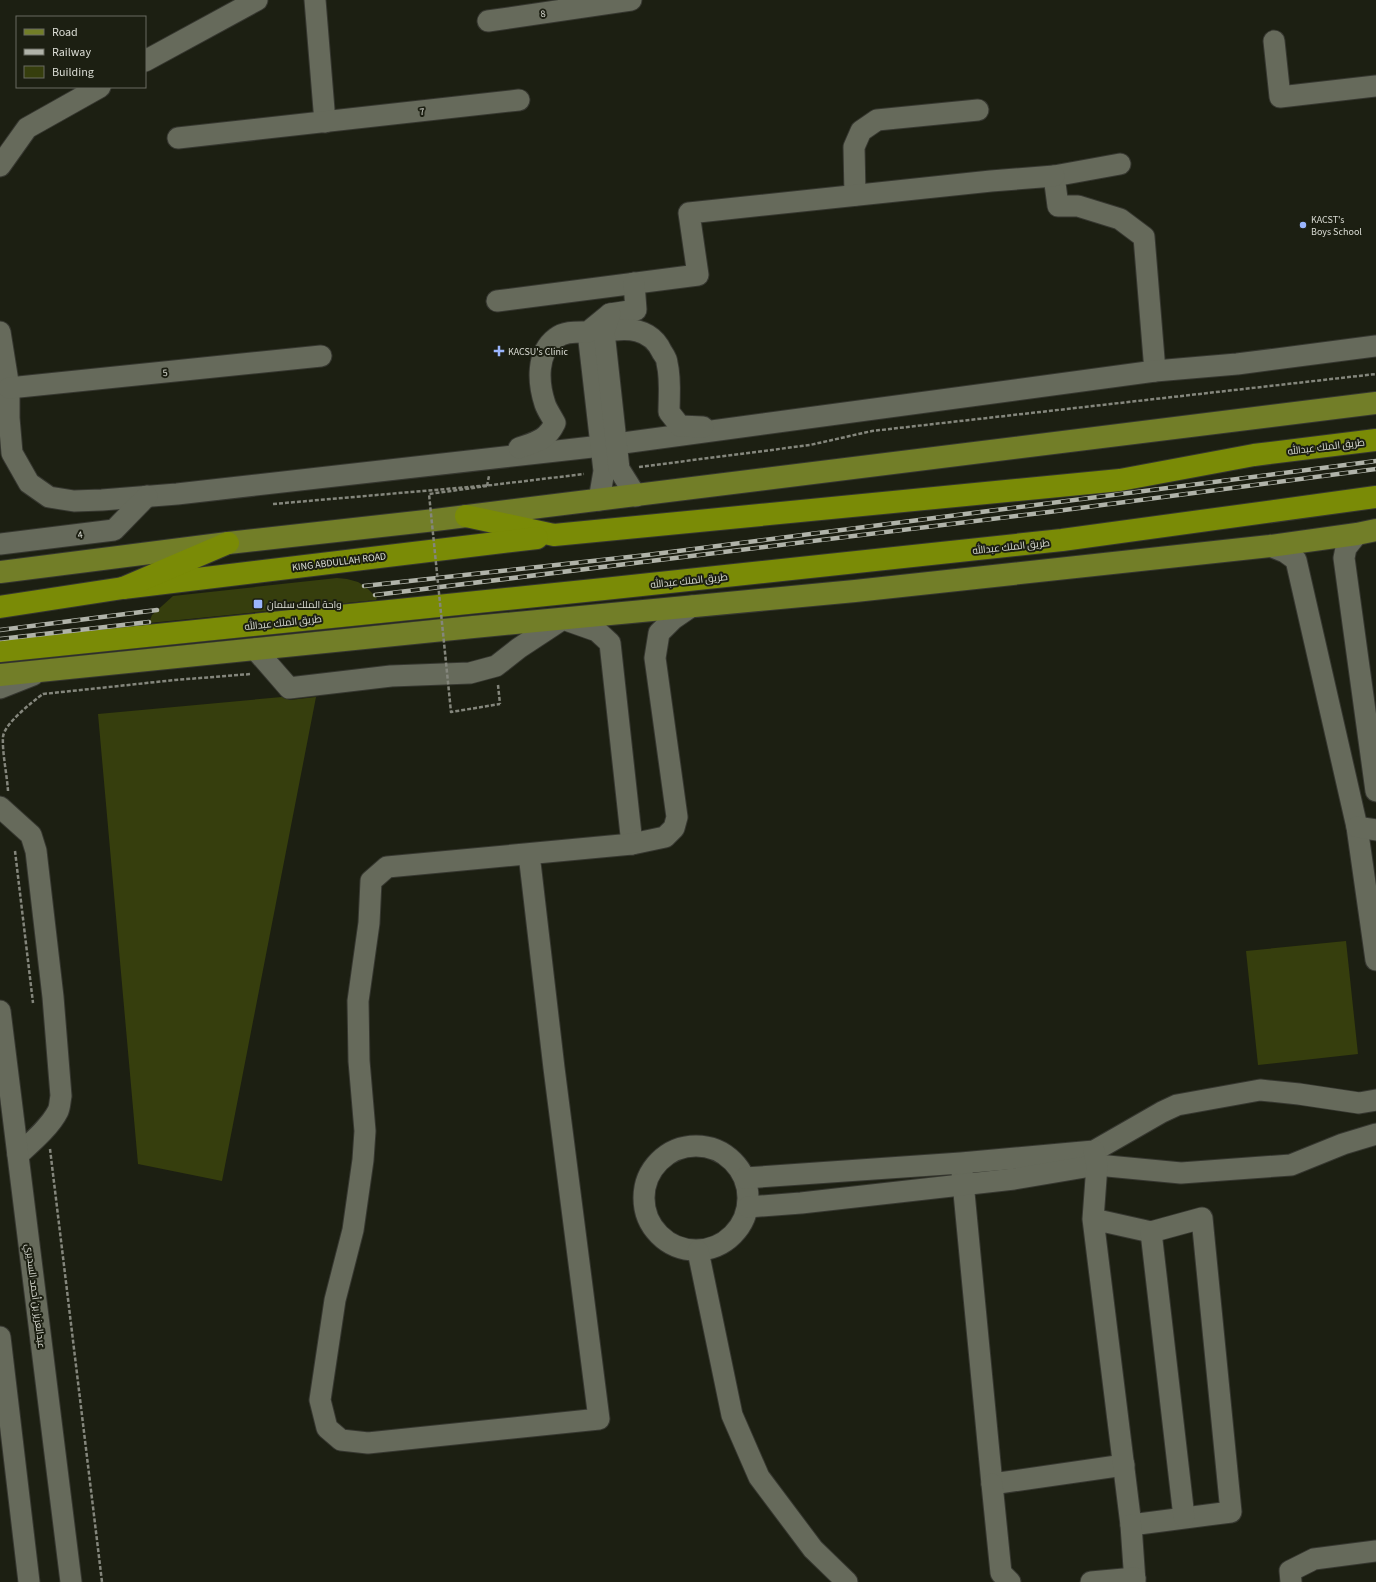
<svg xmlns="http://www.w3.org/2000/svg" width="1376" height="1582" font-family="'Source Sans 3',Cairo,sans-serif">
<style>
.building{fill:#363e0d}
.lines{fill:none;stroke-linecap:round;stroke-linejoin:round}
.minor-casing{stroke:#363730;stroke-width:23}
.major-casing{stroke:#363730;stroke-width:24}
.highway-casing{stroke:#363730;stroke-width:24}
.path{stroke:#84867c;stroke-width:2.5;stroke-dasharray:4 2;stroke-linecap:butt}
.minor{stroke:#666a5b;stroke-width:21}
.major{stroke:#727e28;stroke-width:22}
.highway{stroke:#7a8b06;stroke-width:22}
.rail-casing{stroke:#b0b3a9;stroke-width:4.5}
.rail{stroke:#1c1f12;stroke-width:3;stroke-dasharray:9;stroke-linecap:butt}
.path-bridge{stroke:#84867c;stroke-width:2.5;stroke-dasharray:4 2;stroke-linecap:butt}
.poi-dot{fill:#9ab5fd;stroke:#1c1f12;stroke-width:1.5}
.labels{text-anchor:middle;stroke-width:4;stroke-linejoin:round;paint-order:stroke}
.street-label{font-size:10px;fill:#dbddd5;stroke:#1c1f12}
.poi-label{font-size:10px;fill:#dbddd5;stroke:#1c1f12;text-anchor:start}
</style>
<rect width="100%" height="100%" fill="#1c1f12"/>
<!-- building -->
<g class="building">
<path d="M337,578L347,579L358,582L366,587L377,598L376,600L149,623L152,615L173,596Z"/>
<path d="M282,697L290,700L316,697L222,1181L138,1164L98,714Z"/>
<path d="M1346,941L1358,1054L1258,1065L1246,951Z"/>
</g>
<g class="lines">
<defs>
<g id="minor">
<path d="M315,0L325,122"/>
<path d="M488,21L631,0"/>
<path d="M1274,41L1280,97L1376,86"/>
<path d="M145,61L257,0"/>
<path d="M178,138L519,100"/>
<path d="M1120,164L1054,176L1058,206H1078L1120,219L1144,237L1155,371"/>
<path d="M0,166L27,128L100,87"/>
<path d="M855,195L854,147L861,131L877,120L978,110"/>
<path d="M497,301L698,275L689,213L991,181L1054,176"/>
<path d="M610,314L636,310L634,283"/>
<path d="M0,332L9,388V418L12,453L29,483L49,497L74,501L102,500L177,494L601,446L1155,371L1237,364L1376,346"/>
<path d="M588,332L604,471L599,500"/>
<path d="M604,332C627,327 651,328 662,352C664,355 667,359 667,363C671,379 669,396 669,412L680,426L703,427"/>
<path d="M9,388L321,356"/>
<path d="M519,448C536,442 547,440 555,423C552,417 547,410 545,404C538,383 536,353 556,338C564,331 577,332 588,332L610,314L604,332L619,469L636,496"/>
<path d="M1357,534L1346,548L1344,558L1376,791"/>
<path d="M0,544L114,530L147,496"/>
<path d="M1270,546L1285,552L1296,560L1357,827L1376,960"/>
<path d="M255,649L289,688L391,676L470,673L496,666L519,648L563,619L597,631L610,643L632,844"/>
<path d="M0,688L33,675"/>
<path d="M0,807L31,835L36,851L53,997L61,1096C60,1100 60,1107 58,1111C50,1127 31,1143 18,1155"/>
<path d="M1357,827L1376,830"/>
<path d="M529,854L554,1068L599,1419L368,1443L341,1440L327,1428L320,1400L335,1300L353,1230L363,1160L365,1131L359,1061L358,1001L369,923L371,881L387,867L632,844L665,837L674,828L677,817L655,658L659,633L673,619L692,606"/>
<path d="M0,1011L71,1582"/>
<circle cx="696" cy="1198" r="52"/>
<path d="M962,1172L992,1484L1124,1465"/>
<path d="M745,1178L961,1163L1094,1151L1162,1112L1177,1105L1260,1090L1299,1094L1359,1103L1376,1100"/>
<path d="M748,1207L801,1203L1014,1179L1097,1165L1181,1173L1291,1165L1343,1144L1376,1134"/>
<path d="M1093,1219L1151,1232L1202,1218L1231,1512L1131,1525L1093,1219L1097,1165L1094,1151"/>
<path d="M1151,1232L1184,1517"/>
<path d="M698,1251L732,1415L759,1477L813,1549L847,1582"/>
<path d="M0,1337L29,1582"/>
<path d="M992,1484L1001,1573L1010,1582"/>
<path d="M1131,1525L1135,1582"/>
<path d="M1091,1582L1135,1578"/>
<path d="M1291,1582L1290,1571L1314,1559L1376,1551"/>
</g>
<g id="major">
<path d="M0,572L228,543L435,520L1376,403"/>
<path d="M0,675L473,627L855,591L1270,546L1357,534L1376,530"/>
</g>
<g id="highway">
<path d="M466,516L554,535L1120,480L1254,455L1376,440"/>
<path d="M123,588L537,538"/>
<path d="M0,607L123,588L228,543"/>
<path d="M0,651L604,589L1062,540L1376,497"/>
</g>
</defs>
<!-- minor casing -->
<use href="#minor" class="minor-casing"/>
<!-- major casing -->
<use href="#major" class="major-casing"/>
<!-- highway casing -->
<use href="#highway" class="highway-casing"/>
<!-- path -->
<g class="path">
<path d="M639,467L810,445L872,431L1376,374"/>
<path d="M487,486L489,476"/>
<path d="M273,504L492,485L584,474"/>
<path d="M498,685L500,704"/>
<path d="M8,791C7,775 2,752 3,737C4,724 32,702 43,694L175,680L251,674"/>
<path d="M15,851L33,1003"/>
<path d="M50,1149L102,1582"/>
</g>
<!-- minor -->
<use href="#minor" class="minor"/>
<!-- major -->
<use href="#major" class="major"/>
<!-- highway -->
<use href="#highway" class="highway"/>
<defs>
<g id="rail">
<path d="M364,586L647,555L1376,461"/>
<path d="M375,595L1049,512L1376,469"/>
<path d="M0,630L157,610"/>
<path d="M0,639L149,622"/>
</g>
</defs>
<!-- rail casing -->
<use href="#rail" class="rail-casing"/>
<!-- rail -->
<use href="#rail" class="rail"/>
<!-- path-bridge -->
<path class="path-bridge" d="M487,486L429,494L451,712L500,704"/>
</g>
<!-- markers -->
<g class="poi-dot">
<circle cx="1303" cy="225" r="4"/>
<path d="M497 345h4v4h4v4h-4v4h-4v-4h-4v-4h4z"/>
<rect x="253" y="599" width="10" height="10" rx="2"/>
</g>
<g class="labels">
<!-- street labels -->
<g class="street-label">
<text transform="translate(543 13) rotate(-8)" y="4">8</text>
<text transform="translate(422 111) rotate(-7)" y="4">7</text>
<text transform="translate(165 372) rotate(-6)" y="4">5</text>
<text transform="translate(1326 446) rotate(-7)" y="4">طريق الملك عبدالله</text>
<text transform="translate(80 534) rotate(-7)" y="4">4</text>
<text transform="translate(1011 546) rotate(-6)" y="4">طريق الملك عبدالله</text>
<text transform="translate(339 561) rotate(-7)" y="4">KING ABDULLAH ROAD</text>
<text transform="translate(689 580) rotate(-6)" y="4">طريق الملك عبدالله</text>
<text transform="translate(283 622) rotate(-6)" y="4">طريق الملك عبدالله</text>
<text transform="translate(36 1296) rotate(83)" y="4">عبدالعزيز بن أحمد السديري</text>
</g>
<!-- poi labels -->
<g class="poi-label">
<text x="1311" y="223">KACST's<tspan x="1311" dy="12">Boys School</tspan></text>
<text x="508" y="355">KACSU's Clinic</text>
<text x="267" y="608">واحة الملك سلمان</text>
</g>
</g>
<!-- legend -->
<rect x="16" y="16" width="130" height="72" fill="#1c1f12" stroke="#686b60"/>
<rect x="24" y="29" width="20" height="6" fill="#727e28" stroke="#686b60"/>
<text x="52" y="36" font-size="12" fill="#dbddd5">Road</text>
<rect x="24" y="49" width="20" height="6" fill="#b0b3a9" stroke="#686b60"/>
<text x="52" y="56" font-size="12" fill="#dbddd5">Railway</text>
<rect x="24" y="66" width="20" height="12" fill="#363e0d" stroke="#686b60"/>
<text x="52" y="76" font-size="12" fill="#dbddd5">Building</text>
</svg>
